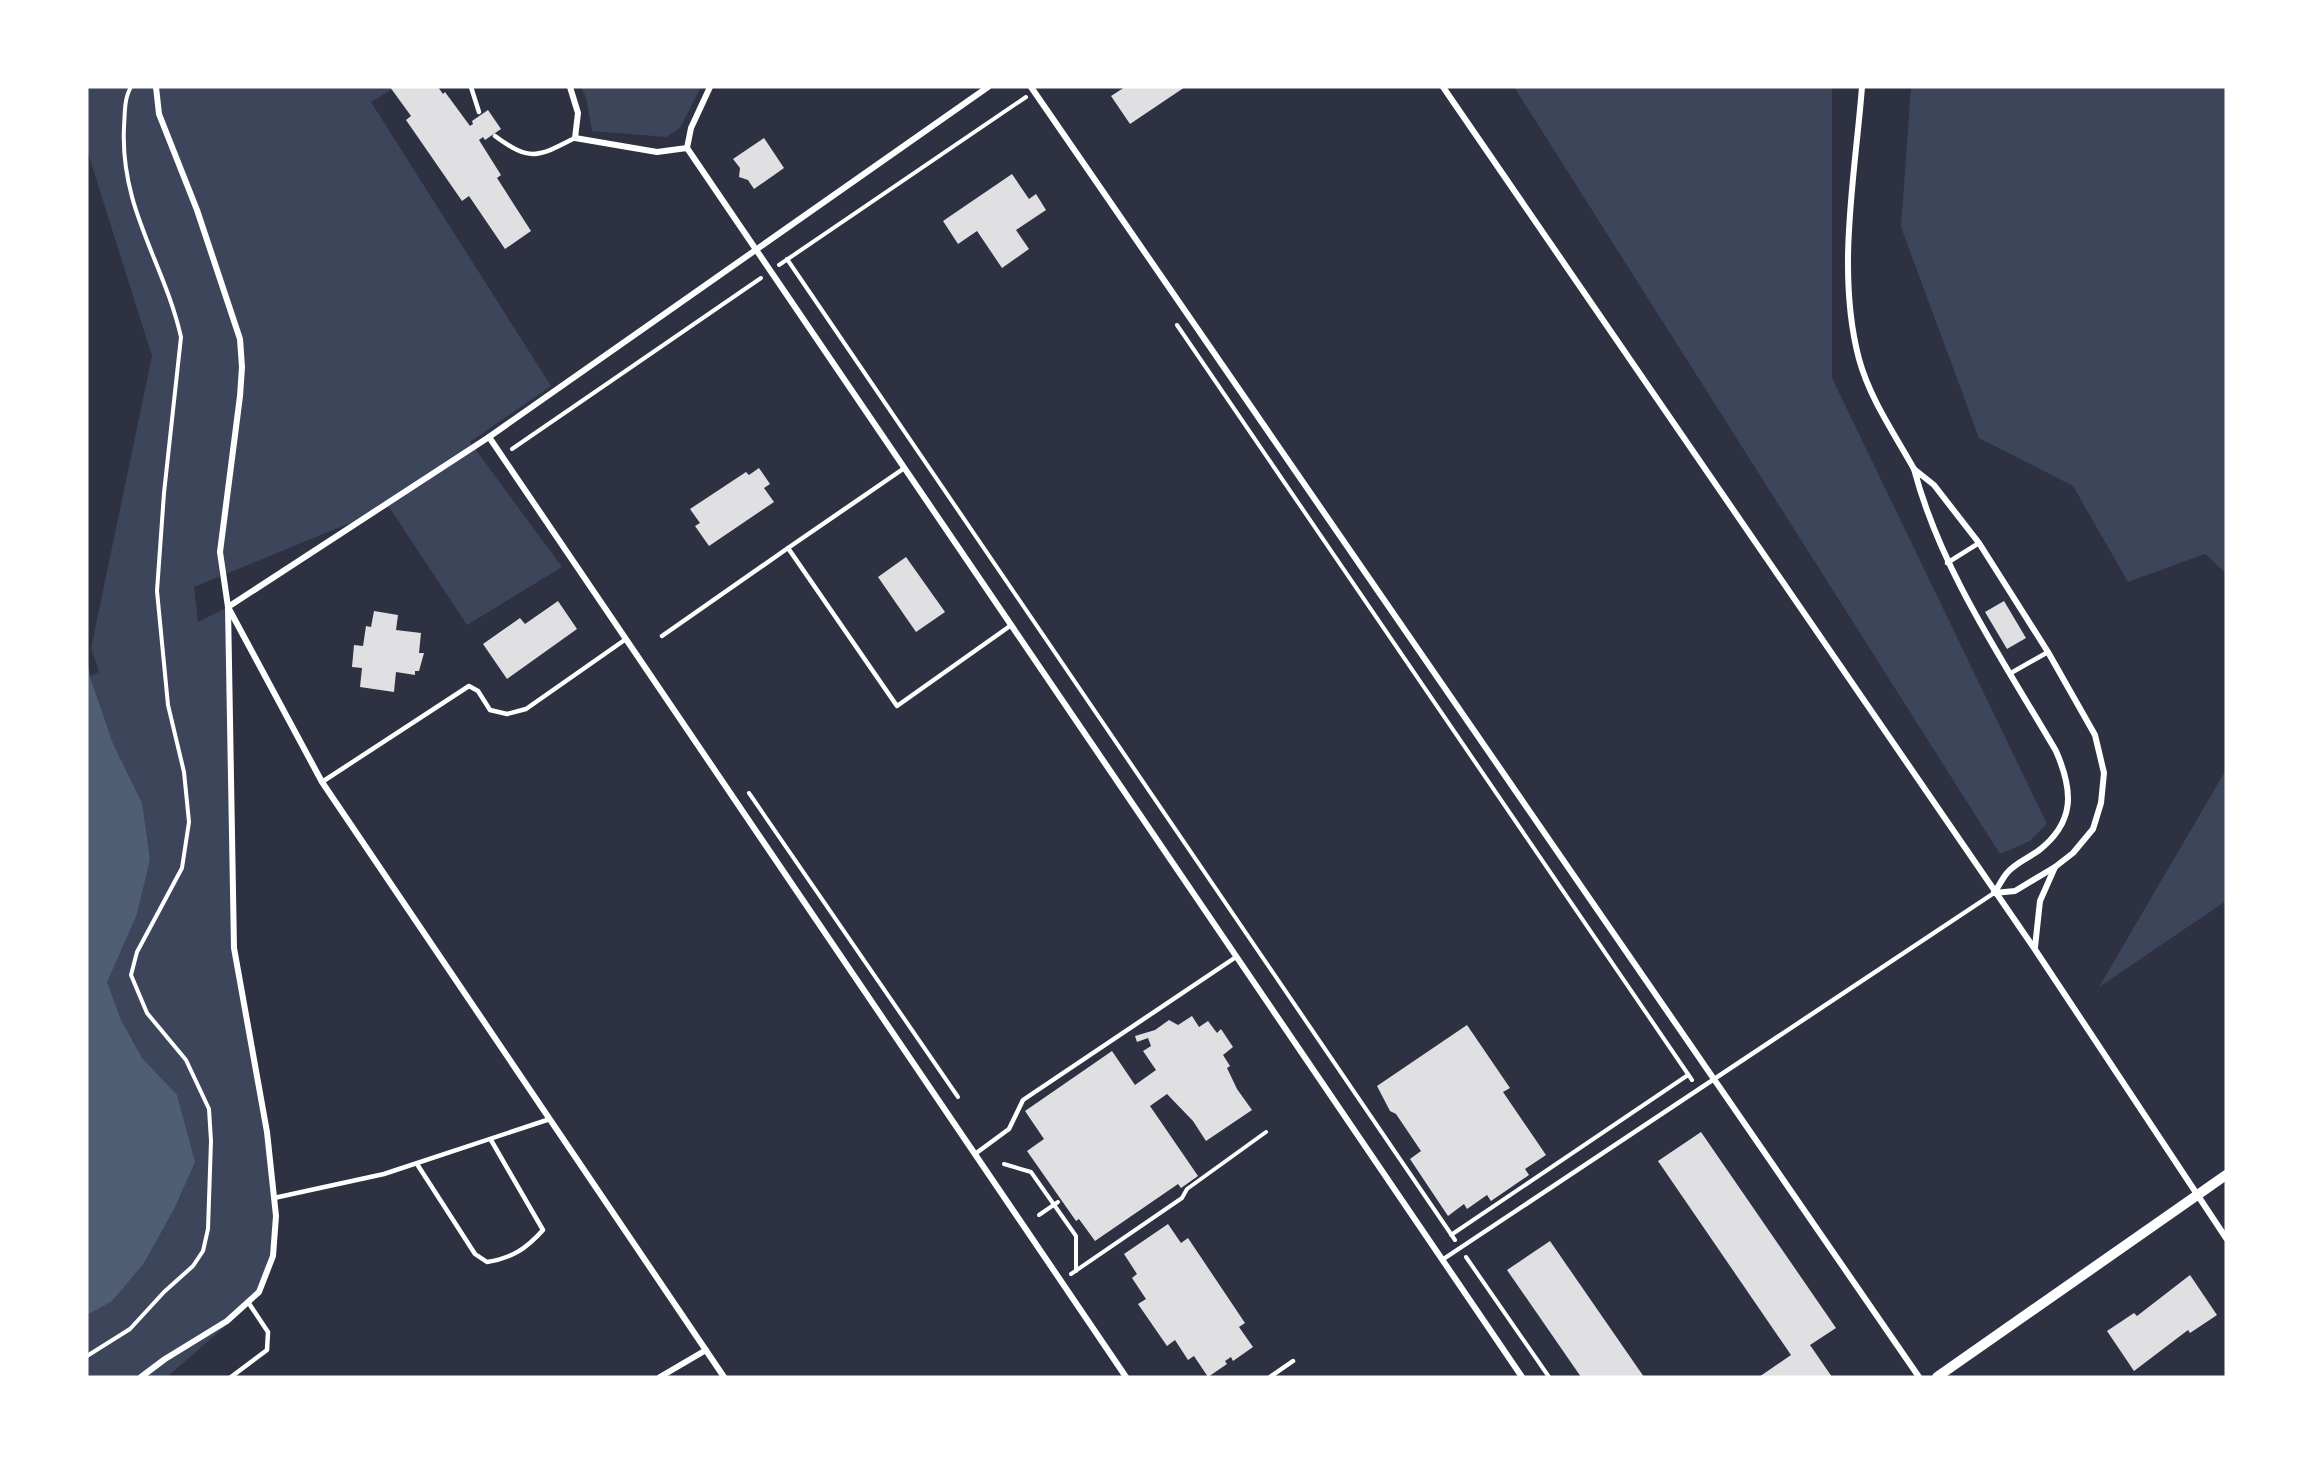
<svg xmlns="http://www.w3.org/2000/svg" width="2313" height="1464" font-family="Manrope,sans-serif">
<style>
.green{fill:#3c4559}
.water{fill:#4f5d75}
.building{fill:#e0e0e3}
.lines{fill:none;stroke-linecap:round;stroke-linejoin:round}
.path{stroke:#fff;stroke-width:4}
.service{stroke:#fff;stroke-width:4.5}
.minor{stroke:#fff;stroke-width:6}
.tertiary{stroke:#fff;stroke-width:10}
</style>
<rect width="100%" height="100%" fill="#2d3142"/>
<!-- green -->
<g class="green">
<path d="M87,87H396L371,102L551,386L470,442L562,567L467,625L389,507L194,587L198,622L228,607L234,930L267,1132L276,1216L273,1256L252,1303L167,1377H87V659L90,676L99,672L91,648L152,356L87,150Z"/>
<path d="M581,87H701L680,128L666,137L592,131L586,98Z"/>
<path d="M1514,87H1832V378L2047,824L2030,841L2000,854Z"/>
<path d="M1911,87H2226V573L2205,554L2128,582L2073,486L1979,438L1901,227Z"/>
<path d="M2226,770V901L2099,987Z"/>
</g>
<!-- water -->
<path class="water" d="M87,659L90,677L113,744L142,803L150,859L137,914L107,982L121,1020L142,1058L177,1095L195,1162L174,1209L144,1263L112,1301L87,1315Z"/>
<!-- building -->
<g class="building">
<path d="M390,87H438L443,94L445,92L470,126L473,124L472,121L488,110L501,129L485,140L483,137L479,140L501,175L497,178L531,231L505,249L469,196L462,201L406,120L411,116Z"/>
<path d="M1125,87H1185L1130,124L1111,96Z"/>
<path d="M764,138L784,168L754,189L748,180L739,177L740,168L733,159Z"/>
<path d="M1012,174L1029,199L1036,194L1046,210L1016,230L1029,249L1002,268L977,231L958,244L943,221Z"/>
<path d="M759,468L770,484L764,488L774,502L709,546L695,526L700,523L690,509L746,472L749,475Z"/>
<path d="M906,557L945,612L916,632L878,577Z"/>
<path d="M558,601L577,629L507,679L483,644L520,618L525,624Z"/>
<path d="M2004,601L2026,638L2007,649L1985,612Z"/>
<path d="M374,611L398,615L396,630L421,633L419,653H424L419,671H415V675L396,672L394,692L360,687L362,668L352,667L354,645L363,646L366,626L371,627Z"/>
<path d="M1192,1016L1199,1027L1208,1021L1217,1033L1221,1029L1233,1047L1223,1055L1230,1066L1227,1068L1237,1089L1252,1110L1206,1141L1193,1121L1167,1094L1150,1106L1198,1176L1181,1188L1178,1184L1095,1241L1079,1219L1076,1221L1027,1151L1044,1139L1025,1111L1112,1051L1135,1085L1156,1070L1143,1051L1151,1046L1148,1038L1137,1042L1135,1036L1155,1030L1169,1020L1178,1025Z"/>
<path d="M1467,1025L1510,1088L1503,1092L1546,1155L1525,1169L1529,1175L1491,1201L1487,1195L1467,1209L1464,1204L1448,1216L1410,1159L1421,1151L1396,1114L1390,1111L1377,1086Z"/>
<path d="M1701,1132L1836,1328L1810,1345L1832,1377H1759L1791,1355L1658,1161Z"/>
<path d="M1168,1224L1181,1243L1188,1238L1245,1323L1239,1327L1253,1347L1233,1361L1231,1357L1225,1361L1227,1364L1208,1377L1194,1356L1188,1360L1175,1340L1167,1346L1138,1304L1146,1299L1132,1278L1137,1274L1124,1254Z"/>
<path d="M1550,1241L1644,1377H1581L1507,1270Z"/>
<path d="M2190,1275L2217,1315L2190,1333L2188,1330L2134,1371L2107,1331L2134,1313L2137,1316Z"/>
</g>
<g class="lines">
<!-- path -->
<g class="path">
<path d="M787,259L1455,1240"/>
<path d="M779,265L1026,97"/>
<path d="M1177,325L1692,1080"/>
<path d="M512,449L761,278"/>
<path d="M749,793L958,1097"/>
<path d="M1004,1164L1031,1172L1076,1236V1271"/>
<path d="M1039,1215L1058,1202"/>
<path d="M1451,1235L1688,1075"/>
<path d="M1466,1257L1549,1377"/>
<path d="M1071,1274L1182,1198L1187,1189L1266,1132"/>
<path d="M87,1356L130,1329L164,1292L193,1266L203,1251L208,1229L211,1141L209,1109L186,1060L147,1013L131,975L137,952L182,868L189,822L184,772L168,705L157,591L164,493L181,337C164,262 120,209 124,127C125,114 124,98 131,87"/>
</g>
<!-- service -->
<g class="service">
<path d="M471,87L479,112"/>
<path d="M495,136C530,162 538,157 575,138"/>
<path d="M788,548L903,469"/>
<path d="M1947,563L1979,543"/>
<path d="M662,636L788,548L897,706L1010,626"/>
<path d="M2011,673L2048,652"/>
<path d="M322,782L469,686L478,691L490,710L507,714L526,709L626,639"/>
<path d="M975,1154L1009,1129L1023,1100L1236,957"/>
<path d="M417,1164L475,1254L487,1262C512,1258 526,1249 543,1230L491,1140"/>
<path d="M274,1198L384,1174L550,1119"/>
<path d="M1442,1260L1994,893"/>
<path d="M231,1377L267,1350L268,1332L248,1302"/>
<path d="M1270,1377L1293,1361"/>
</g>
<!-- minor -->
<g class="minor">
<path d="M570,87L578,113L575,138L657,152L687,148L691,128L710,87"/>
<path d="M1031,87L1919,1377"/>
<path d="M1443,87L2034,948L2226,1238"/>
<path d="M1862,87C1855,176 1836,272 1859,359C1870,399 1894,433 1914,469"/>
<path d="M687,148L1522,1377"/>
<path d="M489,437L1126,1377"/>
<path d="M1994,893C1999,886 2002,879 2007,873C2014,864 2028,858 2038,851C2076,822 2073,790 2056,751C2003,660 1941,571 1914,469L1934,485L1979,543L2048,652L2095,735L2104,773L2101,803L2093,829L2073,853L2055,867L2040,901L2035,947"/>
<path d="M1994,893L2015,891L2055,867"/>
<path d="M141,1377L165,1359L227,1321L259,1292L273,1256L276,1216L267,1132L234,948L228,607L220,552L240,396L242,367L240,339L197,210L159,114L156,87"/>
<path d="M660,1377L706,1350"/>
<path d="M724,1377L322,782L228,607L489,437L988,87"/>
</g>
<!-- tertiary -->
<path class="tertiary" d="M1937,1377L2226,1175"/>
</g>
<!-- border -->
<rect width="2313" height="1464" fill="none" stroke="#ffffff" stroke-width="177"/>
</svg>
